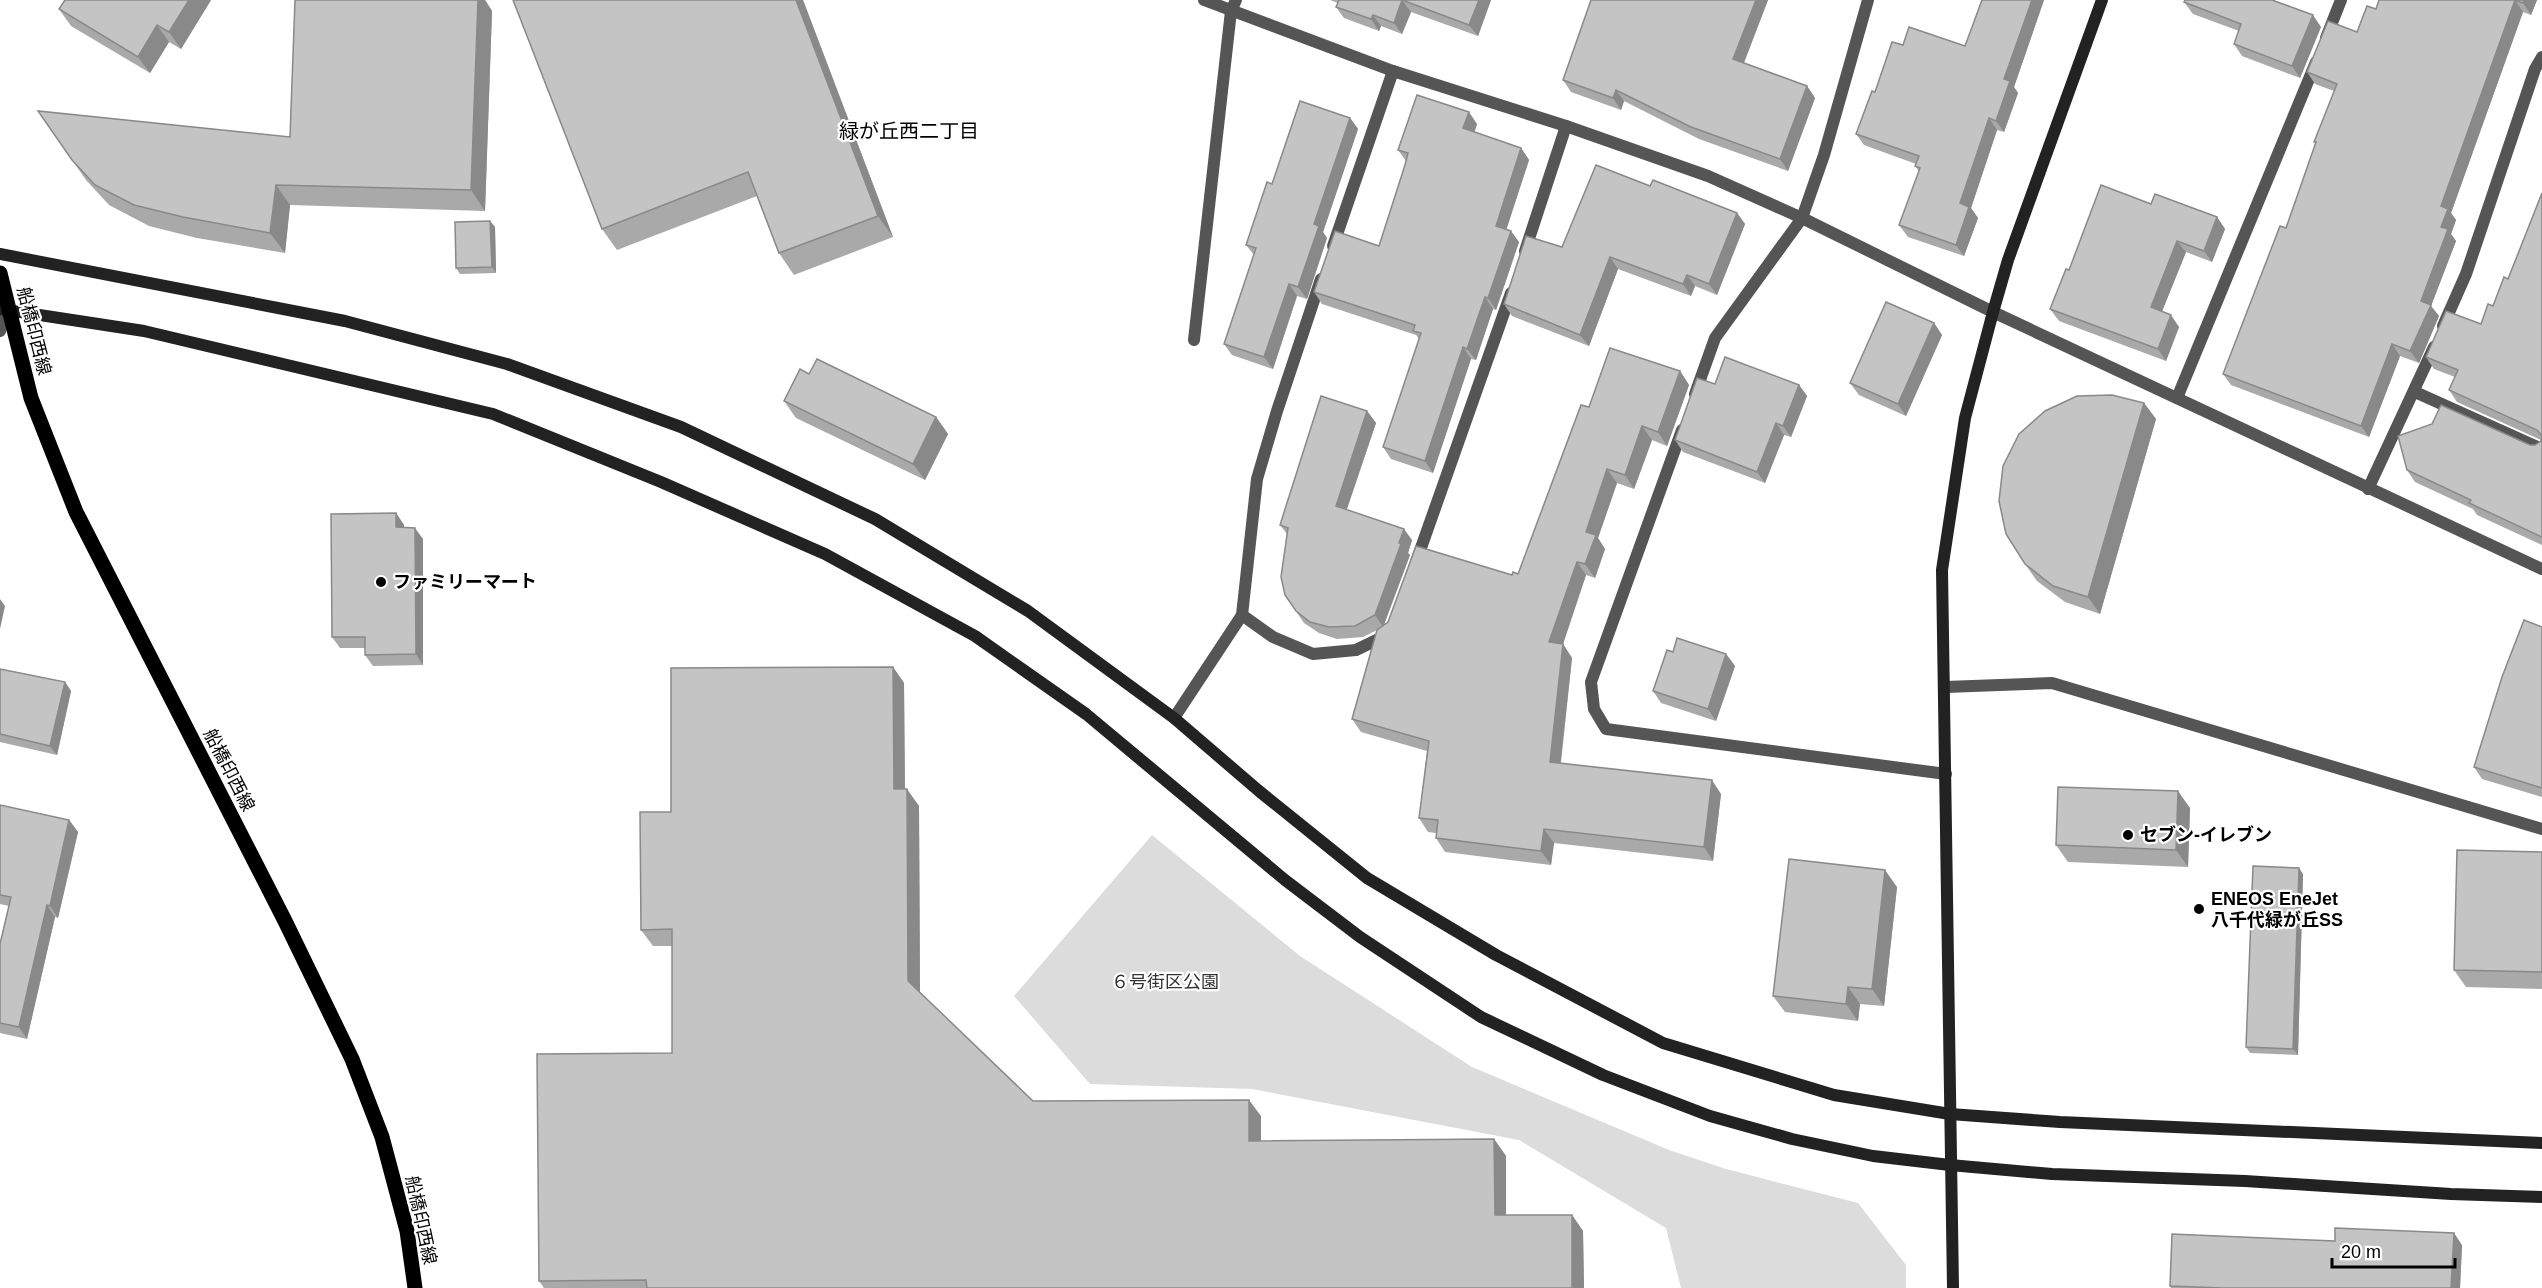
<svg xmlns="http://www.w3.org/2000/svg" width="2542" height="1288" font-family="Helvetica,'Noto Sans JP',sans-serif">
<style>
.green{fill:#dcdcdc}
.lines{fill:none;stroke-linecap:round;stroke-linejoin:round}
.street{stroke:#555;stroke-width:12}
.secondary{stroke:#222;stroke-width:12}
.primary{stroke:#000;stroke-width:15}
.wall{fill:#a9a9a9}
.shaded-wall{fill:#898989}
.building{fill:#c4c4c4;stroke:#898989;stroke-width:1.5}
.poi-dot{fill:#000;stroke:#fff;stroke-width:2}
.labels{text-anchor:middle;stroke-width:4.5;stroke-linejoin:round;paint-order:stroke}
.street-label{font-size:18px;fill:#000;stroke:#fff}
.poi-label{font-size:18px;font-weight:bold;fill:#000;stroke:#fff;text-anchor:start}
.park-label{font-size:18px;fill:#333;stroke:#fff}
.neighbourhood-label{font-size:20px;fill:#000;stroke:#fff}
</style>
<rect width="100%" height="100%" fill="#fff"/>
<!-- green -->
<path class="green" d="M1152,835L1300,956L1472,1067L1669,1150L1726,1169L1858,1203L1906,1265V1288H1681L1666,1228L1519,1140L1252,1089L1090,1084L1014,996Z"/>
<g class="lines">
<!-- street -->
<g class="street">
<path d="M1204,0L1393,71L1566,126L1708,176L1802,218L1993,312L2542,569"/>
<path d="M2326,38L2341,0"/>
<path d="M1333,246L1393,71"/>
<path d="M1525,251L1566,126"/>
<path d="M1321,279L1277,411L1257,479L1242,615L1273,637L1313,654L1356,650L1389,634"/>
<path d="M2443,326L2466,274L2535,69L2542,57"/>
<path d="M0,331L8,311"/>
<path d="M1194,340L1231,11L1236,0"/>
<path d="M2415,392L2542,449"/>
<path d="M1695,394L1715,338L1802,218L1824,155L1868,0"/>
<path d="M2177,398L2316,62"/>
<path d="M1682,430L1591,682L1594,709L1606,729L1946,774"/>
<path d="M2368,489L2434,347"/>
<path d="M1416,562L1511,293"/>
<path d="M1945,687L2052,683L2542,829"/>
<path d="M1174,718L1242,615"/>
</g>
<!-- secondary -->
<g class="secondary">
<path d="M0,254L345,321L507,364L681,427L875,519L1028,611L1174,718L1259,791L1367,878L1496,955L1663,1043L1834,1095L1950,1114L2060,1122L2542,1143"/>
<path d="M0,309L144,331L493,414L661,482L825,554L975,636L1086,714L1285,880L1360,937L1481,1017L1603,1075L1710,1116L1792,1139L1873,1156L1950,1165L2052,1174L2245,1181L2451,1194L2542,1197"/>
<path d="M1953,1288L1942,570L1965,418L1993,312L2008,260L2102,0"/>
</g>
<!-- primary -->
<path class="primary" d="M0,273L31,398L76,512L285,921L352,1059L382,1137L407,1231L415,1288"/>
</g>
<!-- wall -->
<g class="wall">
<path d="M65,0H211L181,49L169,42L150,73L71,26L59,9Z"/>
<path d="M295,0H485L492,11L485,211L290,205L285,253L197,238L149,226L109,205L86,180L38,111L290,137Z"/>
<path d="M513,0H803L893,237L794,275L779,253L757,196L617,250L602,229Z"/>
<path d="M1330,0H1491L1478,36L1411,12L1402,34L1381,26L1379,31L1344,18L1336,7L1338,3Z"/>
<path d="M1591,0H1768L1744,63L1807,86L1815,98L1788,171L1699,139L1624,101L1621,110L1571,92L1563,80Z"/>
<path d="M1982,0H2044L2014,87L2018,93L2004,132L1997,130L1971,208L1978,218L1964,256L1908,237L1899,225L1919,171L1915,166L1916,164L1864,145L1856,134L1875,92L1903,45L1965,46Z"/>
<path d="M2379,0H2537L2531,15L2523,12L2451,213L2456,220L2451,234L2456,241L2431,306L2439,316L2419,363L2400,356L2369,437L2231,385L2223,374L2286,228L2316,143L2314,142L2334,91L2315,84L2307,72L2357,32L2376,9Z"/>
<path d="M2184,2L2321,27L2300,78L2242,56L2234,44L2239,31L2193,14Z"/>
<path d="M1350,118L1358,129L1323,232L1327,238L1307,299L1297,296L1273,369L1232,355L1224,344L1254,255L1246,245L1272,184Z"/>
<path d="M1477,124L1474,132L1521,148L1529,160L1506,229L1519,242L1496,310L1493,309L1476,360L1471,359L1433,473L1391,459L1383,447L1419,339L1416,335L1322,304L1314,292L1379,246L1406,161L1398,150Z"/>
<path d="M1650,186L1737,213L1745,224L1717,295L1695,286L1691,296L1618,269L1589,346L1512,316L1504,304L1562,247Z"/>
<path d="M2542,193V545L2477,515L2473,509L2415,482L2407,470L2530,445H2535L2541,441V440L2457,402L2449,390L2455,377L2434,369L2426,357L2481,324L2508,279Z"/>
<path d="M2151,204L2217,217L2225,229L2212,262L2186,252L2162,311L2179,327L2166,361L2059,321L2050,309L2069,270Z"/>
<path d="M490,221L495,227L496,273L460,274L456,268Z"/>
<path d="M1934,323L1942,335L1906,416L1859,395L1850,383Z"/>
<path d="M1680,371L1689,385L1667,446L1652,440L1634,489L1617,483L1598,538L1605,549L1595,578L1586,575L1563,644L1572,658L1561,763L1721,794L1713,861L1554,843L1551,865L1445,852L1436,838V833L1428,832L1419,818L1427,751L1361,732L1352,719L1377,630L1363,637L1337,639L1319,633L1304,623L1285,595L1287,534L1280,525L1367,411L1376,423L1346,510L1412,540L1408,553L1410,555L1384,625L1512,575L1518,574L1589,407Z"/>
<path d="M809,374L936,417L948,434L925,480L796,418L784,401Z"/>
<path d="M1715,384L1799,385L1807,396L1791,437L1784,435L1765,483L1683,452L1675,440Z"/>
<path d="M2144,403L2156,419L2100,614L2065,602L2037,581L2025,564Z"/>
<path d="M396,513L404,525V528L423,539V665L373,666L365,655V648H340L332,637Z"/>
<path d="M2542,627V797L2482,779L2474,767Z"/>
<path d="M1673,652L1726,654L1735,666L1716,721L1661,703L1653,691Z"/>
<path d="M893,667L904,683L905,789L919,806L920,992L1033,1101L1261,1116V1141L1494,1139L1506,1156V1215H1572L1583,1231L1584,1288H544L539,1281L672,1053V946H653L641,930L671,812Z"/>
<path d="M0,669L65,682L71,691L57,755L0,742Z"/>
<path d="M0,805L69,820L78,832L58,918L55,917L27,1039L0,1033V944L9,906L0,904Z"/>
<path d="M2190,808L2188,867L2068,862L2056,845Z"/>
<path d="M2542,852V989L2466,987L2454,970Z"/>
<path d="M2303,874L2298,1055L2250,1053L2246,1047Z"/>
<path d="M1897,887L1884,1006L1860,1004L1858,1021L1785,1012L1773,996Z"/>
<path d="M2335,1241L2462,1245L2460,1288H2171L2170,1286Z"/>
</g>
<!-- shaded-wall -->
<g class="shaded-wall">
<path d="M189,0H211L181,49L169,32Z"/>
<path d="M478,0H485L492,11L485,211L471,190Z"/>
<path d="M796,0H803L893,237L878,216Z"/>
<path d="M1402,0L1411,12L1402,34L1394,23Z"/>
<path d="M1479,0H1491L1478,36L1469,25Z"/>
<path d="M1756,0H1768L1741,70L1733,59Z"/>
<path d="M2032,0H2044L2014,87L2018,93L2004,132L1996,121L2004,79Z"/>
<path d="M2515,0L2523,12L2451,213L2456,220L2451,234L2456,241L2431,306L2439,316L2419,363L2410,351L2441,206Z"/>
<path d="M2524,0H2537L2531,15L2523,3Z"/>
<path d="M1373,15L1381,26L1379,31L1371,19Z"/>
<path d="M2313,15L2321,27L2300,78L2292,66Z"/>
<path d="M157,25L169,42L150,73L138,57Z"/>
<path d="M1807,86L1815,98L1788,171L1780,159Z"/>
<path d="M1616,90L1624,101L1621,110L1613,98Z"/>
<path d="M1469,112L1477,124L1472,140L1463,128Z"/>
<path d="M1350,118L1358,129L1323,232L1327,238L1307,299L1298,287L1314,224Z"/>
<path d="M1989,118L1997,130L1971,208L1978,218L1964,256L1956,245L1960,203Z"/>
<path d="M1521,148L1529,160L1504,237L1496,226Z"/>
<path d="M276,185L290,205L285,253L270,233Z"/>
<path d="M1737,213L1745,224L1717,295L1709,284Z"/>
<path d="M2217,217L2225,229L2212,262L2204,251Z"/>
<path d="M490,221L495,227L496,273L492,267Z"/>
<path d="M1511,231L1519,242L1496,310L1488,298Z"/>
<path d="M2177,241L2186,252L2159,319L2151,307Z"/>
<path d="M1610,257L1618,269L1589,346L1580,335Z"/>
<path d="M1687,275L1695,286L1691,296L1683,284Z"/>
<path d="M1289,284L1297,296L1273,369L1264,357Z"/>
<path d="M1485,297L1493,309L1476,360L1467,349Z"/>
<path d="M2171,315L2179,327L2166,361L2158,349Z"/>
<path d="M1934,323L1942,335L1906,416L1898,404Z"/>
<path d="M2392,344L2400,356L2369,437L2361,426Z"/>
<path d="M1463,347L1471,359L1433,473L1425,461Z"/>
<path d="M1680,371L1689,385L1667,446L1658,432Z"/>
<path d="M1799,385L1807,396L1791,437L1783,426Z"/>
<path d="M2144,403L2156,419L2100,614L2088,597Z"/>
<path d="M1367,411L1376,423L1344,518L1336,506Z"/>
<path d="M936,417L948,434L925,480L913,464Z"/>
<path d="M1776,423L1784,435L1765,483L1757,472Z"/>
<path d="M1642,426L1652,440L1634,489L1625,475Z"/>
<path d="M1607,469L1617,483L1598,538L1605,549L1595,578L1585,564L1586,532Z"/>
<path d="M396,513L404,525V539L396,527Z"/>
<path d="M415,528L423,539V665L416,654Z"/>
<path d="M1404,529L1412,540L1408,553L1410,555L1383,627L1375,615Z"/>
<path d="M1577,562L1586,575L1563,644L1572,658L1559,776L1550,762L1549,642Z"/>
<path d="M0,599L5,606L0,629Z"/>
<path d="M1726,654L1735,666L1716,721L1708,709Z"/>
<path d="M893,667L904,683L905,806L894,789Z"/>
<path d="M65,682L71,691L57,755L50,746Z"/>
<path d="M1712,780L1721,794L1713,861L1704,847Z"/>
<path d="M907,789L919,806L920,997L908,981Z"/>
<path d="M2178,791L2190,808L2188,867L2176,850Z"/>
<path d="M69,820L78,832L58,918L50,906Z"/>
<path d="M1544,829L1554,843L1551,865L1541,851Z"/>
<path d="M2299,868L2303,874L2298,1055L2293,1049Z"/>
<path d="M1885,870L1897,887L1884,1006L1872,989Z"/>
<path d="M47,905L55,917L27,1039L19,1027Z"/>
<path d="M1848,987L1860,1004L1858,1021L1846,1004Z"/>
<path d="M1249,1100L1261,1116V1158L1249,1141Z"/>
<path d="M1494,1139L1506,1156V1232L1495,1215Z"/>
<path d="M1572,1215L1583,1231L1584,1288H1572Z"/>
<path d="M2454,1233L2462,1245L2460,1288H2451Z"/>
</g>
<!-- building -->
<g class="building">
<path d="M65,0H189L169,32L157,25L138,57L59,9Z"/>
<path d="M295,0H478L471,190L276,185L270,233L183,217L134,205L95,185L72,160L38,111L290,137Z"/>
<path d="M513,0H796L878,216L779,253L748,172L602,229Z"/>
<path d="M1339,0H1479L1469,25L1402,0L1394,23L1373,15L1371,19L1336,7Z"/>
<path d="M1591,0H1756L1733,59L1807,86L1780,159L1691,127L1616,90L1613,98L1563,80Z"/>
<path d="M1982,0H2032L2004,79L2010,81L1996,121L1989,118L1960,203L1969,207L1956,245L1899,225L1920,168L1915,166L1919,156L1856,134L1872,91L1875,92L1892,42L1903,45L1909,27L1965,46Z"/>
<path d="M2185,0H2272L2313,15L2292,66L2234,44L2241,24L2184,2Z"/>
<path d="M2379,0H2524L2523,3L2515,0L2441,206L2448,209L2441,227L2448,229L2421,301L2431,305L2410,351L2392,344L2361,426L2223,374L2280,226L2286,228L2316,142H2314L2337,84L2307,72L2328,21L2357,32L2367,6L2376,9Z"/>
<path d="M1417,95L1469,112L1463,128L1521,148L1496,226L1511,231L1488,298L1485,297L1467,349L1463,347L1425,461L1383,447L1421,333L1413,331L1415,325L1314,292L1335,231L1379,246L1405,165L1408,153L1398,150Z"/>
<path d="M1300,101L1350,118L1314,224L1319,226L1298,287L1289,284L1264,357L1224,344L1256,248L1246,245L1267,182L1272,184Z"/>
<path d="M1596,165L1650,186L1653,180L1737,213L1709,284L1687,275L1683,284L1610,257L1580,335L1504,304L1526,236L1562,247Z"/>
<path d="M2101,185L2151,204L2155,194L2217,217L2204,251L2177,241L2151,307L2171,315L2158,349L2050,309L2066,269L2069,270Z"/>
<path d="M2542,193V537L2469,503L2471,500L2407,470L2398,436L2432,424L2441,405L2530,445H2535L2541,441L2542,436L2537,430L2449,390L2458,370L2426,357L2446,311L2481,324L2488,304L2493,306L2504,277L2508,279Z"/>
<path d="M490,221L492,267L456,268L455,222Z"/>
<path d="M1886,302L1934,323L1898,404L1850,383Z"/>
<path d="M1610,348L1680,371L1658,432L1642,426L1625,475L1607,469L1586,532L1596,535L1585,564L1577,562L1549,642L1563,644L1550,762L1712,780L1704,847L1544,829L1541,851L1436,838L1438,820L1419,818L1429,741L1352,719L1377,630L1388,622L1416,546L1512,575L1513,572L1518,574L1581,405L1589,407Z"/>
<path d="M1725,357L1799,385L1783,426L1776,423L1757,472L1675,440L1697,378L1715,384Z"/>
<path d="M817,359L936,417L913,464L784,401L800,369L809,374Z"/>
<path d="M2112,395L2144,403L2088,597L2053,586L2025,564L2006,534L1999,501L2003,466L2019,434L2045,411L2077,396Z"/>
<path d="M1321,396L1367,411L1336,506L1404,529L1399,543L1401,544L1375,615L1355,626L1329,627L1310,622L1296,611L1285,595L1281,577L1288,528L1280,525Z"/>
<path d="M396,513V527L415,528L416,654L365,655V637H332L331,514Z"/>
<path d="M2524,620L2542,627V788L2474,767L2502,677Z"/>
<path d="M1677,638L1726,654L1708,709L1653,691L1667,650L1673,652Z"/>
<path d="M893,667L894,789H907L908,981L1033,1101L1249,1100V1141L1494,1139L1495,1215H1572V1288H647L646,1280L539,1281L537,1054L672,1053V929L641,930L640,812H671V668Z"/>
<path d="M0,669L65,682L50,746L0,734Z"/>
<path d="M2058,787L2178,791L2176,850L2056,845Z"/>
<path d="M0,805L69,820L50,906L47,905L19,1027L0,1023V944L11,897L0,895Z"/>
<path d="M2457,850L2542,852V972L2454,970Z"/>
<path d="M1789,859L1885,870L1872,989L1848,987L1846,1004L1773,996Z"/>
<path d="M2253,866L2299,868L2293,1049L2246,1047Z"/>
<path d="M2335,1228L2454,1233L2451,1288H2223L2170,1286L2172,1234L2335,1241Z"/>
</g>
<!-- markers -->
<g class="poi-dot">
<circle cx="381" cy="582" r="6"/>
<circle cx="2128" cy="835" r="6"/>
<circle cx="2199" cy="909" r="6"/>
</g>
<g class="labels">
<!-- street labels -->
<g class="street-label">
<text transform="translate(34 331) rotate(76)" y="6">船橋印西線</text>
<text transform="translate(229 770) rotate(63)" y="6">船橋印西線</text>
<text transform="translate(421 1220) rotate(78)" y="6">船橋印西線</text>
</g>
<!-- poi labels -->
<g class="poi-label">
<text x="393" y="588">ファミリーマート</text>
<text x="2140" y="841">セブン-イレブン</text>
<text x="2211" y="905">ENEOS EneJet<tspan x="2211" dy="21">八千代緑が丘SS</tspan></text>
</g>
<!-- park labels -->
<g class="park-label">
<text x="1165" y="988">６号街区公園</text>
</g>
<!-- neighbourhood labels -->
<g class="neighbourhood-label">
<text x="909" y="138">緑が丘西二丁目</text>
</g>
</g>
<!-- scale -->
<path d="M2332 1258v9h123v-9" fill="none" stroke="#000000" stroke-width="3"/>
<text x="2341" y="1258" font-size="18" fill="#000000" stroke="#ffffff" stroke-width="4.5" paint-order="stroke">20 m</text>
</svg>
